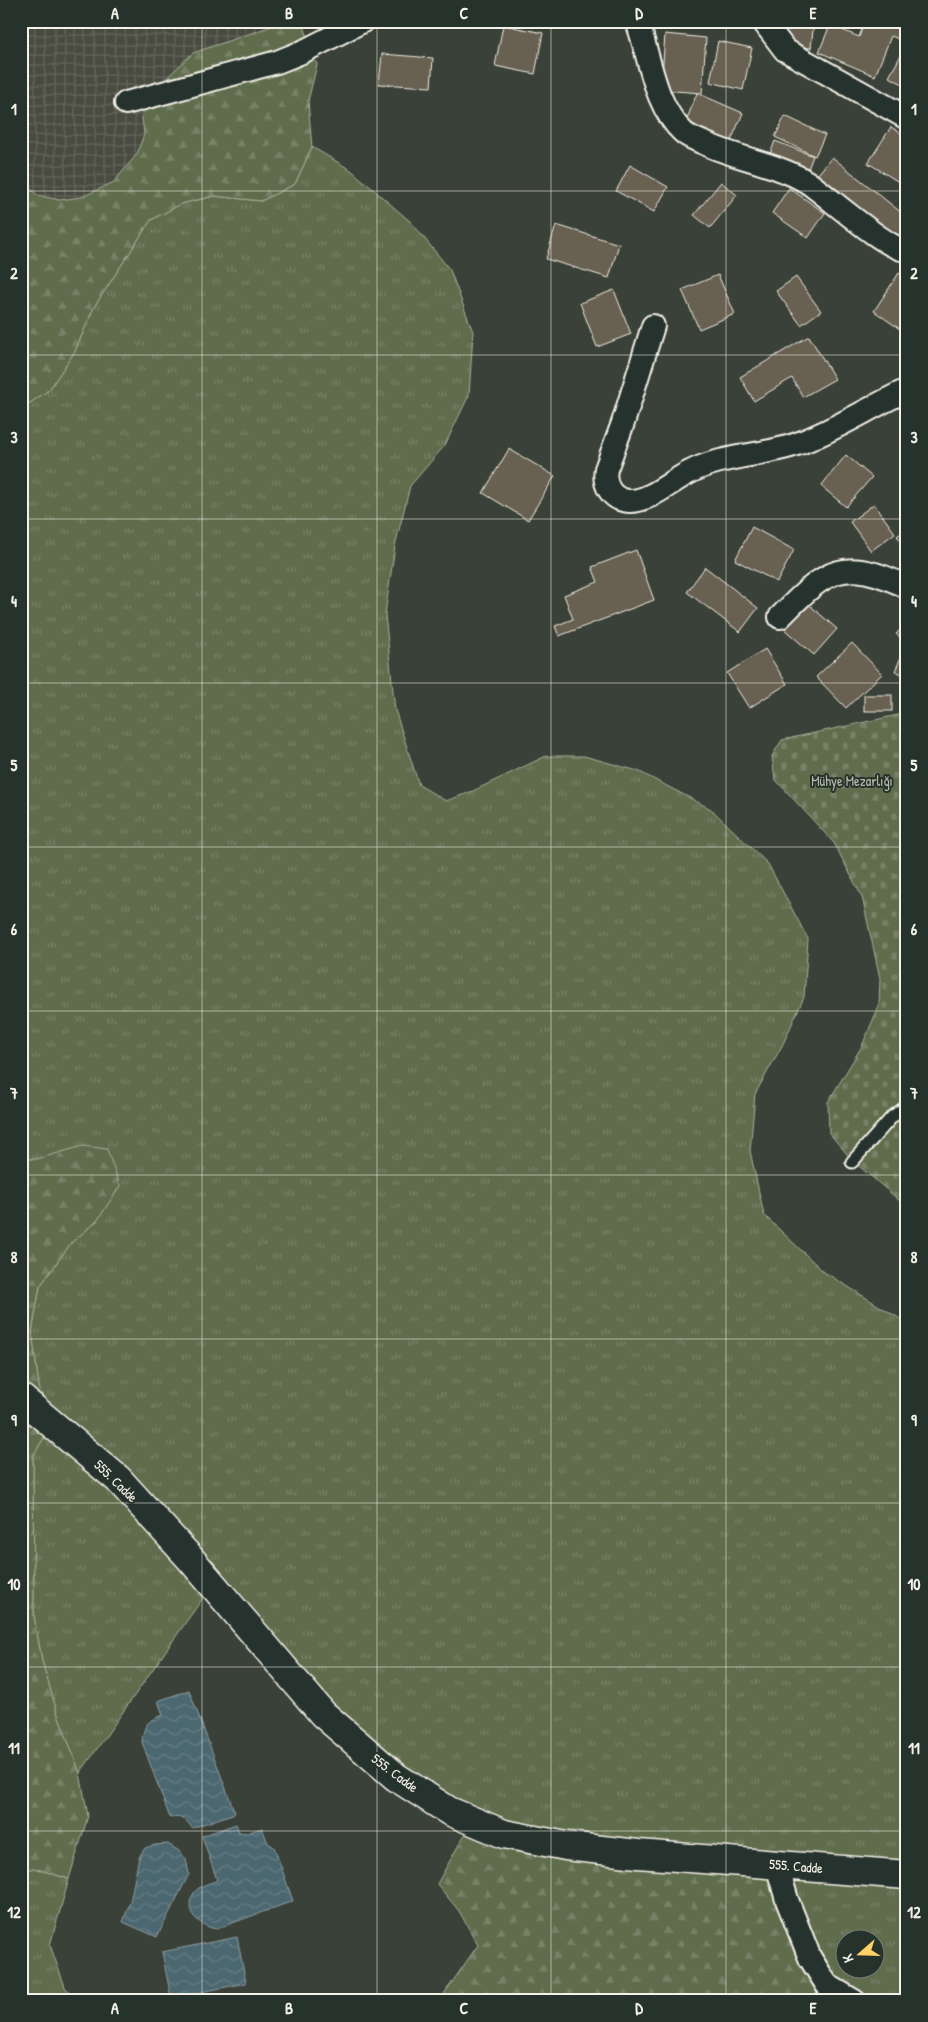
<svg xmlns="http://www.w3.org/2000/svg" width="928" height="2022" font-family="'Patrick Hand',sans-serif">
<style>
.industrial{fill:url(#industrial-grid)}
.grass{fill:url(#grass-tufts);stroke:#aaaf9b;fill-rule:evenodd}
.forest{fill:url(#forest-firs);stroke:#aaaf9b}
.cemetery{fill:url(#cemetery-stones);stroke:#aaaf9b}
.water{fill:url(#water-waves);stroke:#8f9ea1}
.building{fill:#686151;stroke:#f4f1e8}
.lines{fill:none;stroke-linecap:round;stroke-linejoin:round}
.service-casing{stroke:#f4f1e8;stroke-width:15}
.minor-casing{stroke:#f4f1e8;stroke-width:26}
.tertiary-casing{stroke:#f4f1e8;stroke-width:31}
.service{stroke:#26332d;stroke-width:11}
.minor{stroke:#26332d;stroke-width:22}
.tertiary{stroke:#26332d;stroke-width:28}
.grid{fill:none;stroke:#f4f1e8;stroke-width:1;stroke-opacity:0.55}
.labels{text-anchor:middle;stroke-width:4;stroke-linejoin:round;paint-order:stroke}
.park-label{font-size:14px;fill:#b9bcaa;stroke:#26332d}
.street-label{font-size:14px;fill:#f4f1e8;stroke:#26332d}
.neatline{fill:none;stroke:#f4f1e8;stroke-width:2}
.grid-label{font-size:16px;text-anchor:middle;font-weight:bold;fill:#f4f1e8}
</style>
<defs>
<pattern id="industrial-grid" width="8" height="8" patternUnits="userSpaceOnUse" patternTransform="scale(1.25)"><rect width="8" height="8" fill="#484b40"/><path d="M0 4h8M4 0v8" fill="none" stroke="#63655c"/></pattern>
<pattern id="grass-tufts" width="24" height="20" patternUnits="userSpaceOnUse" patternTransform="scale(1.25)"><rect width="24" height="20" fill="#606d4e"/><path d="M3 7l-1-3M5 7V3M7 7l1-3M15 17l-1-3M17 17v-4M19 17l1-3" fill="none" stroke="#778268"/></pattern>
<pattern id="forest-firs" width="22" height="20" patternUnits="userSpaceOnUse" patternTransform="scale(1.25)"><rect width="22" height="20" fill="#606d4e"/><path d="M5 1l3.5 6h-7zM16 11l3.5 6h-7z" fill="#778268"/></pattern>
<pattern id="cemetery-stones" width="16" height="16" patternUnits="userSpaceOnUse" patternTransform="scale(1.25)"><rect width="16" height="16" fill="#606d4e"/><path d="M2 7V4a2 2 0 0 1 4 0v3zM10 15v-3a2 2 0 0 1 4 0v3z" fill="#778268"/></pattern>
<pattern id="water-waves" width="16" height="10" patternUnits="userSpaceOnUse" patternTransform="scale(1.25)"><rect width="16" height="10" fill="#4c6771"/><path d="M0 5q4-4 8 0t8 0" fill="none" stroke="#667d85"/></pattern>
</defs>
<rect width="100%" height="100%" fill="#3a4138"/>
<filter id="ink" filterUnits="userSpaceOnUse"><feTurbulence type="fractalNoise" baseFrequency=".02" numOctaves="2"/><feDisplacementMap in="SourceGraphic" scale="10" xChannelSelector="R" yChannelSelector="G"/><feConvolveMatrix kernelMatrix="1 2 1 2 8 2 1 2 1" color-interpolation-filters="sRGB"/></filter>
<g filter="url(#ink)">
<!-- industrial -->
<path class="industrial" d="M21,21H307L304,26H272L140,103L144,134L137,154L114,182L82,197L59,200L37,195L21,178Z"/>
<!-- grass -->
<g class="grass">
<path d="M312,147L351,170L412,223L450,270L473,332L469,395L445,445L410,486L395,546L385,614L395,710L419,785L446,801L473,791L546,756H584L638,771L711,809L768,864L808,939L804,997L783,1044L755,1094L750,1151L764,1215L824,1272L907,1323V2001H854L566,1846L396,1777L212,1585L80,1773L57,1712L42,1661L34,1616L33,1456L52,1424L39,1387L32,1332L40,1286L71,1243L97,1221L37,1159H21V409L49,390L75,351L94,307L151,220L181,204L214,196L261,201L295,184ZM846,1940H876V1970H846Z"/>
<path d="M34,1868L69,1879L50,1945L65,1987L77,2001H21V1871Z"/>
</g>
<!-- forest -->
<g class="forest">
<path d="M272,26H304L317,65L308,101L312,147L295,184L261,201L214,196L181,204L151,220L94,307L75,351L49,390L21,409V178L37,195L59,200L82,197L114,182L137,154L144,134L140,103L193,53Z"/>
<path d="M83,1146L107,1149L120,1186L97,1221L71,1243L40,1286L32,1332L39,1387L52,1424L33,1456L34,1616L42,1661L57,1712L80,1773L88,1816L69,1879L34,1868L21,1871V1159H37Z"/>
<path d="M472,1821L777,1865L810,1958L854,2001H439L478,1945L459,1911L437,1884Z"/>
</g>
<!-- cemetery -->
<path class="cemetery" d="M907,713V1207L853,1161L829,1133L828,1102L862,1046L879,1006L880,978L862,897L834,843L775,779L772,756L782,740Z"/>
<!-- water -->
<g class="water">
<path d="M189,1690L235,1813L192,1828C186,1819 181,1816 170,1818L142,1742C144,1723 147,1722 163,1715L158,1701Z"/>
<path d="M236,1824L239,1832L247,1833L262,1828L268,1843L274,1847L293,1901L216,1929C199,1926 182,1911 194,1893C199,1885 210,1884 217,1880L202,1836Z"/>
<path d="M168,1844L179,1851L186,1859L189,1874L157,1937L123,1922L130,1902L139,1857L145,1848L155,1845Z"/>
<path d="M237,1937L246,1983L171,1998L162,1952Z"/>
</g>
<!-- building -->
<g class="building">
<path d="M768,21H814L811,48L784,46L786,24Z"/>
<path d="M865,21L877,23L878,21H907L906,42L891,36L875,76L819,52L830,25L859,37Z"/>
<path d="M503,25L543,33L535,74L495,66Z"/>
<path d="M665,34L706,38L702,93L661,90Z"/>
<path d="M718,41L752,48L743,90L710,82Z"/>
<path d="M907,44V86L889,77Z"/>
<path d="M382,54L433,58L431,87L379,84Z"/>
<path d="M697,93L743,113L730,143L685,124Z"/>
<path d="M785,116L825,135L815,156L775,137Z"/>
<path d="M891,127L907,137V187L868,163Z"/>
<path d="M775,141L813,156L805,177L767,162Z"/>
<path d="M832,157L903,214L907,209V243H904L815,178Z"/>
<path d="M630,165L668,187L654,212L616,191Z"/>
<path d="M721,182L737,195L710,228L694,215Z"/>
<path d="M789,188L825,213L808,238L772,213Z"/>
<path d="M556,225L619,244L609,278L546,259Z"/>
<path d="M899,273L907,279V334L874,311Z"/>
<path d="M718,275L735,314L699,329L682,290Z"/>
<path d="M796,277L821,311L801,325L776,291Z"/>
<path d="M614,290L631,334L597,347L580,303Z"/>
<path d="M809,336L835,379L803,397L792,378L754,401L740,377Z"/>
<path d="M509,449L555,476L528,520L483,493Z"/>
<path d="M846,455L872,477L846,507L821,486Z"/>
<path d="M874,504L895,533L871,551L850,522Z"/>
<path d="M752,527L794,550L777,582L735,560Z"/>
<path d="M907,529V549L897,536Z"/>
<path d="M636,550L654,600L559,636L555,626L573,619L564,595L598,582L592,567Z"/>
<path d="M705,567L758,608L740,632L687,592Z"/>
<path d="M806,602L837,629L814,655L784,629Z"/>
<path d="M907,623V643L896,634Z"/>
<path d="M852,643L882,674L846,708L816,677Z"/>
<path d="M765,649L787,684L749,708L727,673Z"/>
<path d="M902,655L907,657V676L895,671Z"/>
<rect x="864" y="695" width="28" height="16"/>
</g>
<g class="lines">
<defs>
<path id="service" d="M852,1162L892,1117L907,1106"/>
<g id="minor">
<path d="M637,21C650,57 654,105 683,132C688,137 697,140 704,143C735,158 778,164 807,182C827,195 888,251 907,250"/>
<path d="M763,21L785,50L907,118"/>
<path d="M126,103L277,62L302,52L363,21"/>
<path d="M653,326L623,423L606,469C603,484 611,500 629,501C649,502 673,480 690,472C723,455 763,456 797,444C836,430 870,407 907,390"/>
<path d="M780,617C827,569 843,556 907,587"/>
<path d="M777,1865L787,1900L810,1958L827,1985L854,2001"/>
</g>
<path id="tertiary" d="M21,1398L118,1479L189,1557L323,1714L396,1777L449,1811L504,1834L566,1846L638,1854L907,1875"/>
</defs>
<!-- service casing -->
<use href="#service" class="service-casing"/>
<!-- minor casing -->
<use href="#minor" class="minor-casing"/>
<!-- tertiary casing -->
<use href="#tertiary" class="tertiary-casing"/>
<!-- service -->
<use href="#service" class="service"/>
<!-- minor -->
<use href="#minor" class="minor"/>
<!-- tertiary -->
<use href="#tertiary" class="tertiary"/>
</g>
</g>
<!-- grid -->
<path class="grid" d="M202,21V2001M377,21V2001M551,21V2001M726,21V2001M21,191H907M21,355H907M21,519H907M21,683H907M21,847H907M21,1011H907M21,1175H907M21,1339H907M21,1503H907M21,1667H907M21,1831H907"/>
<g class="labels">
<!-- park labels -->
<g class="park-label">
<text x="852" y="786">Mühye Mezarlığı</text>
</g>
<!-- street labels -->
<g class="street-label">
<text transform="translate(116 1481) rotate(44)" y="5">555. Cadde</text>
<text transform="translate(395 1773) rotate(37)" y="5">555. Cadde</text>
<text transform="translate(796 1866) rotate(5)" y="5">555. Cadde</text>
</g>
</g>
<!-- margin -->
<rect width="928" height="2022" fill="none" stroke="#26332d" stroke-width="55"/>
<!-- north arrow -->
<g transform="translate(860 1954) rotate(250)"><circle r="24" fill="#26332d" stroke="#787f78"/>
<path d="M0-4L9 19L0 12L-9 19Z" fill="#ffd166"/>
<text y="-8" font-size="14" font-weight="bold" text-anchor="middle" fill="#f4f1e8">K</text>
</g>
<rect x="28" y="28" width="872" height="1966" class="neatline"/>
<g class="grid-label">
<text x="115" y="19">A</text>
<text x="289" y="19">B</text>
<text x="464" y="19">C</text>
<text x="639" y="19">D</text>
<text x="813" y="19">E</text>
<text x="14" y="115">1</text>
<text x="914" y="115">1</text>
<text x="14" y="279">2</text>
<text x="914" y="279">2</text>
<text x="14" y="443">3</text>
<text x="914" y="443">3</text>
<text x="14" y="607">4</text>
<text x="914" y="607">4</text>
<text x="14" y="771">5</text>
<text x="914" y="771">5</text>
<text x="14" y="935">6</text>
<text x="914" y="935">6</text>
<text x="14" y="1099">7</text>
<text x="914" y="1099">7</text>
<text x="14" y="1263">8</text>
<text x="914" y="1263">8</text>
<text x="14" y="1426">9</text>
<text x="914" y="1426">9</text>
<text x="14" y="1590">10</text>
<text x="914" y="1590">10</text>
<text x="14" y="1754">11</text>
<text x="914" y="1754">11</text>
<text x="14" y="1918">12</text>
<text x="914" y="1918">12</text>
<text x="115" y="2014">A</text>
<text x="289" y="2014">B</text>
<text x="464" y="2014">C</text>
<text x="639" y="2014">D</text>
<text x="813" y="2014">E</text>
</g>
</svg>
